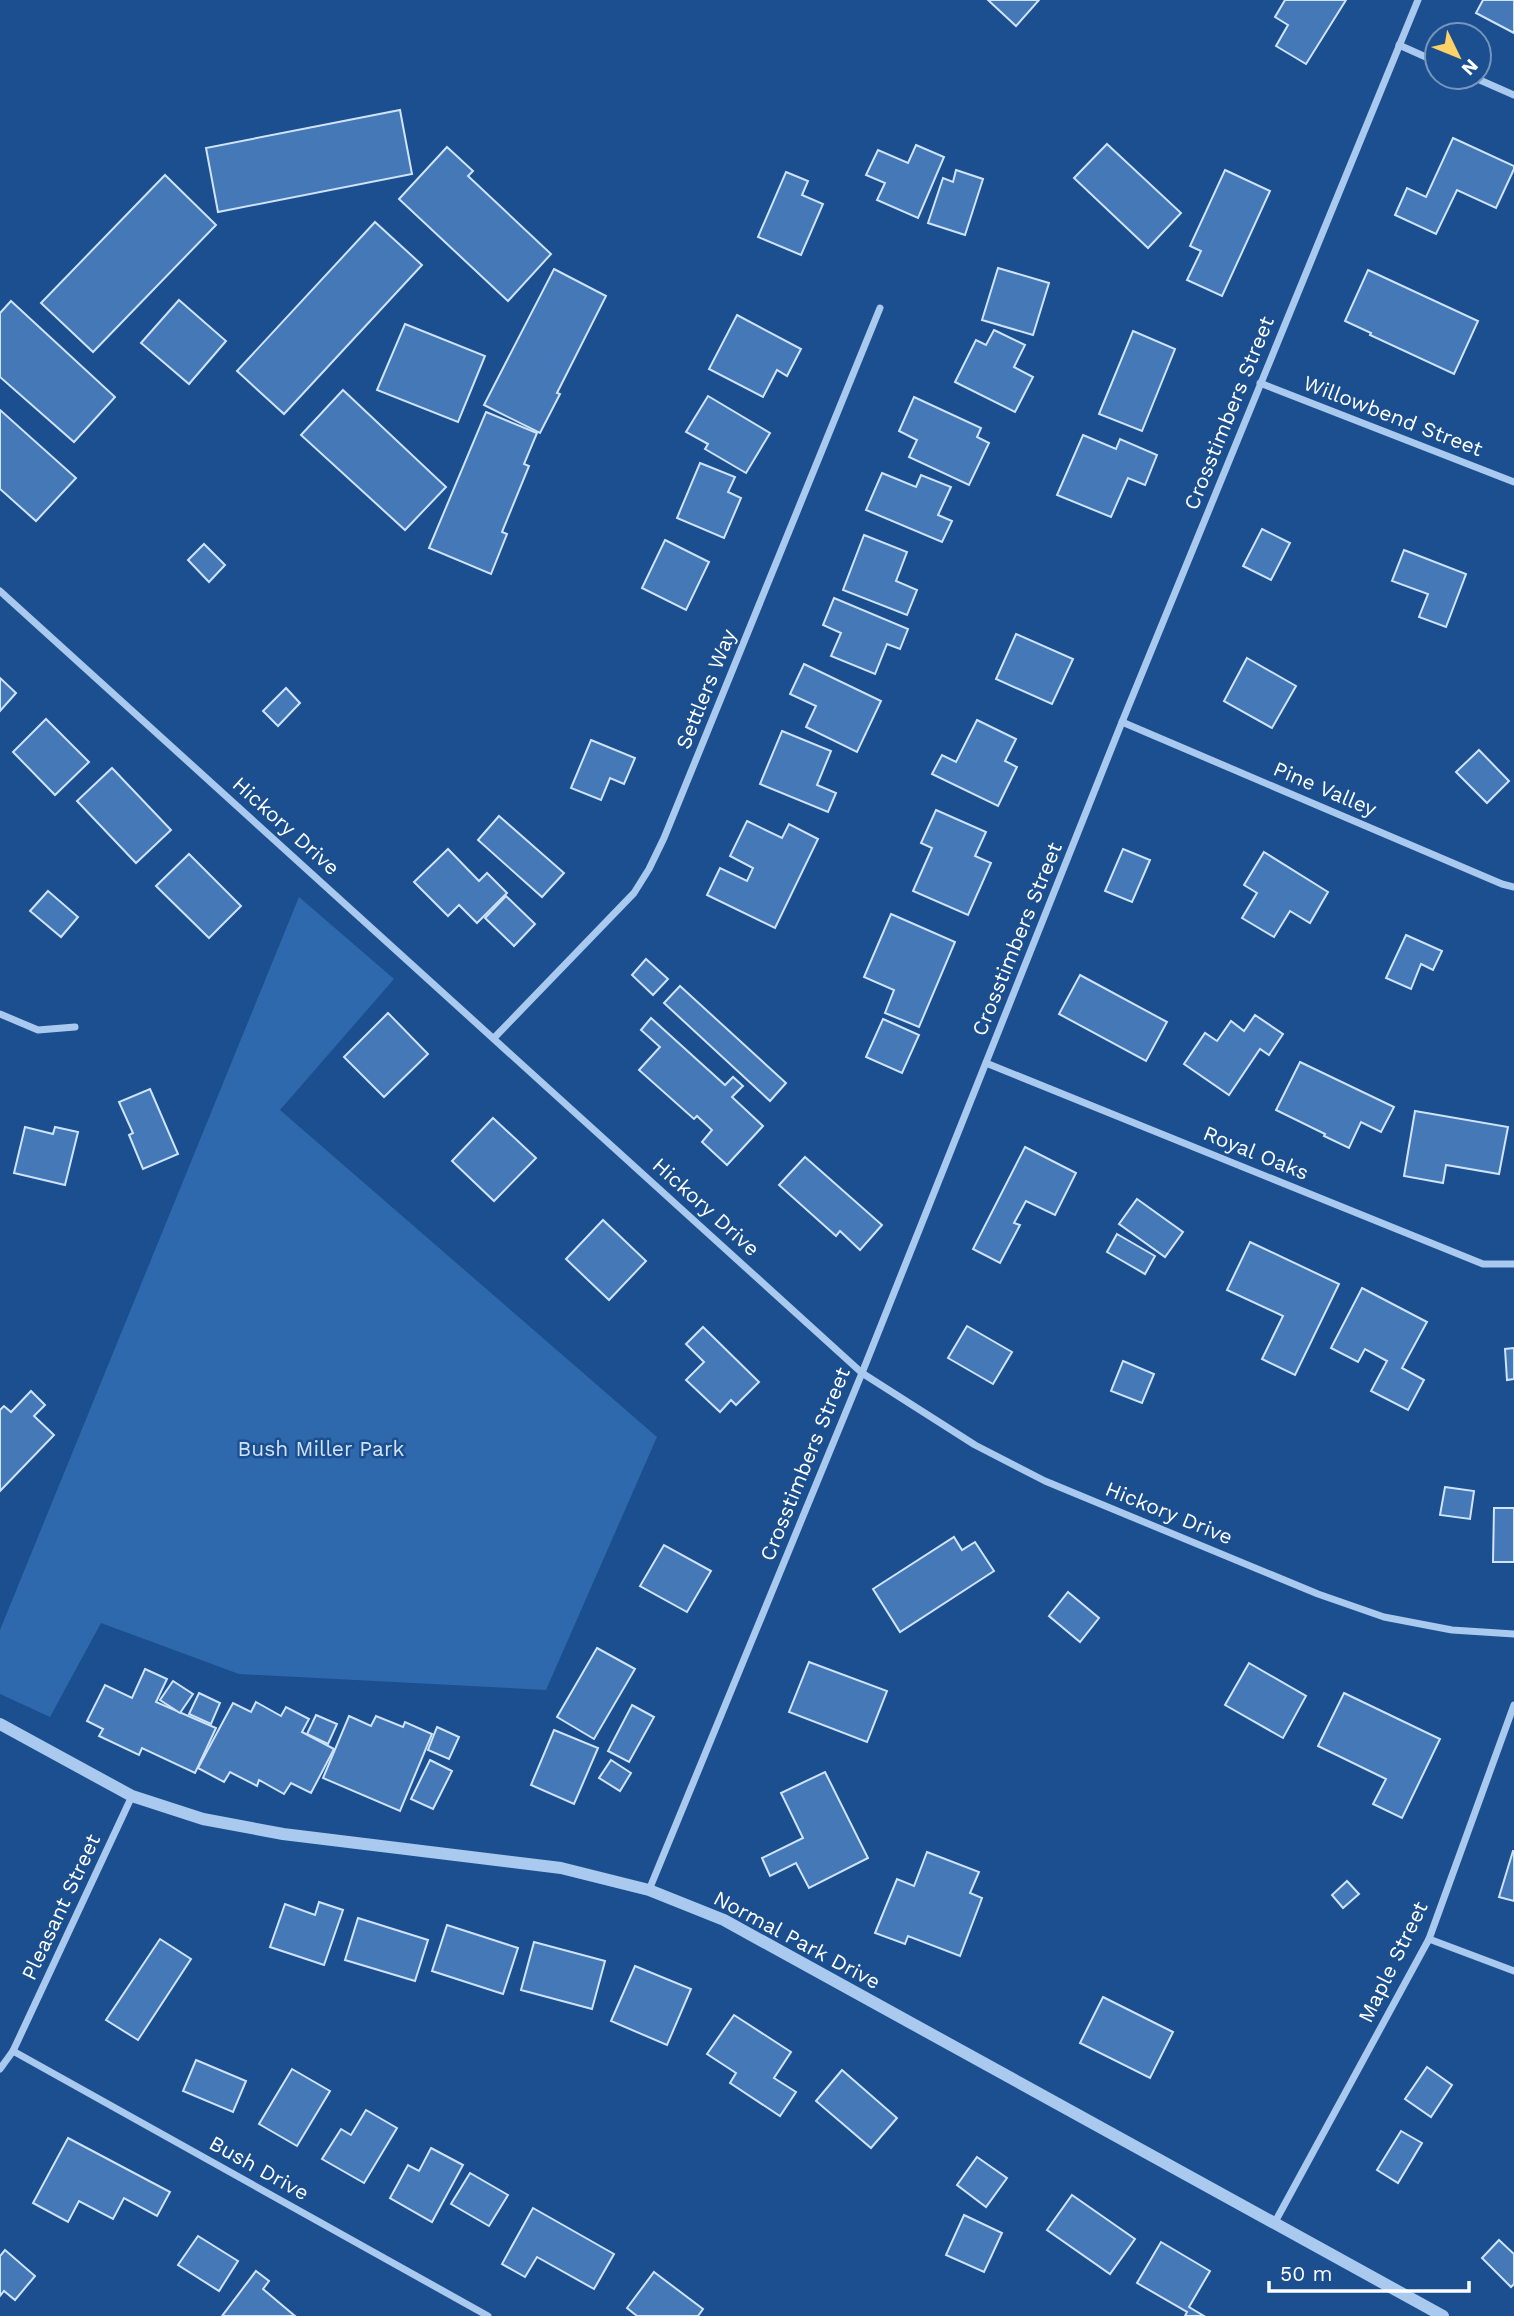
<svg xmlns="http://www.w3.org/2000/svg" width="1514" height="2316" font-family="'Work Sans',sans-serif">
<style>
.green{fill:#2e69ad}
.building{fill:#4478b7;stroke:#cfe3fa;stroke-width:2}
.lines{fill:none;stroke-linecap:round;stroke-linejoin:round}
.minor{stroke:#a9c9ee;stroke-width:7}
.tertiary{stroke:#a9c9ee;stroke-width:12}
.labels{text-anchor:middle;stroke-width:5;stroke-linejoin:round;paint-order:stroke}
.street-label{font-size:21px;fill:#fff;stroke:#1b4f8f}
.park-label{font-size:21px;fill:#cfe3fa;stroke:#1b4f8f}
</style>
<rect width="100%" height="100%" fill="#1b4f8f"/>
<!-- green -->
<path class="green" d="M299,897L394,979L280,1110L657,1437L546,1690L239,1674L101,1623L50,1717L0,1694V1630Z"/>
<!-- building -->
<g class="building">
<path d="M988,0H1039L1016,26Z"/>
<path d="M1285,0H1346L1306,64L1276,46L1288,25L1275,17Z"/>
<path d="M1483,0H1514V33L1476,13Z"/>
<path d="M400,110L412,174L218,212L206,148Z"/>
<path d="M1453,138L1514,166V169L1496,208L1457,190L1436,234L1395,215L1407,188L1426,197Z"/>
<path d="M1107,144L1181,213L1148,248L1074,178Z"/>
<path d="M916,145L944,157L918,218L877,200L885,183L866,175L878,150L908,163Z"/>
<path d="M447,147L473,171L468,176L551,254L508,301L399,199Z"/>
<path d="M956,170L983,179L965,235L928,223L943,178L953,182Z"/>
<path d="M1225,170L1270,191L1222,296L1187,280L1201,251L1190,246Z"/>
<path d="M786,172L808,181L802,195L823,204L801,255L758,237Z"/>
<path d="M165,175L216,225L93,352L41,303Z"/>
<path d="M375,222L422,265L284,414L237,371Z"/>
<path d="M998,268L1049,283L1033,335L982,320Z"/>
<path d="M554,269L606,296L557,393L560,394L540,433L484,405Z"/>
<path d="M1368,270L1478,321L1454,374L1370,335L1371,333L1345,321Z"/>
<path d="M179,300L226,341L189,384L141,343Z"/>
<path d="M11,301L115,397L74,442L0,377V313Z"/>
<path d="M737,315L801,349L787,376L777,370L763,397L709,369Z"/>
<path d="M405,324L485,356L458,422L377,390Z"/>
<path d="M994,330L1025,345L1014,367L1033,377L1015,412L955,382L976,340L986,345Z"/>
<path d="M1133,331L1175,349L1142,431L1099,414Z"/>
<path d="M343,390L446,487L405,530L301,435Z"/>
<path d="M708,396L770,433L746,473L705,449L708,444L686,432Z"/>
<path d="M914,397L981,428L977,437L989,443L969,485L909,457L917,440L899,431Z"/>
<path d="M0,410L76,478L36,521L0,489Z"/>
<path d="M486,412L537,433L524,464L529,466L502,532L507,534L491,574L429,548Z"/>
<path d="M1083,435L1116,449L1120,439L1157,455L1145,485L1128,478L1111,517L1057,495Z"/>
<path d="M700,463L735,477L728,492L741,498L724,538L677,518Z"/>
<path d="M882,473L916,487L921,475L951,487L938,515L952,521L942,542L866,510Z"/>
<path d="M1262,529L1290,543L1271,580L1243,566Z"/>
<path d="M864,535L907,552L896,581L917,590L907,615L843,590Z"/>
<path d="M665,540L709,562L686,610L642,588Z"/>
<path d="M204,544L225,565L209,582L188,560Z"/>
<path d="M1404,550L1466,574L1446,627L1419,617L1428,594L1392,581Z"/>
<path d="M834,598L908,629L900,649L887,644L875,674L831,656L841,633L823,625Z"/>
<path d="M1016,634L1073,659L1052,704L996,679Z"/>
<path d="M1247,658L1296,686L1272,728L1224,701Z"/>
<path d="M804,664L881,701L857,752L806,727L816,706L790,694Z"/>
<path d="M0,678L16,693L0,711Z"/>
<path d="M286,688L300,703L278,726L263,711Z"/>
<path d="M46,719L89,762L55,795L13,752Z"/>
<path d="M977,720L1016,739L1005,761L1017,767L998,806L932,774L942,755L956,762Z"/>
<path d="M782,731L831,751L817,785L836,793L828,812L760,784Z"/>
<path d="M591,740L635,758L624,784L610,778L601,800L571,788Z"/>
<path d="M1479,750L1509,781L1487,803L1456,772Z"/>
<path d="M112,768L171,830L136,863L77,801Z"/>
<path d="M936,810L986,832L975,856L991,863L968,915L913,891L932,848L921,843Z"/>
<path d="M499,816L564,873L542,897L478,840Z"/>
<path d="M747,821L782,838L789,824L818,839L775,928L707,895L720,868L747,881L753,868L730,856Z"/>
<path d="M448,849L479,881L487,873L507,893L477,923L459,905L448,916L414,882Z"/>
<path d="M1123,849L1150,860L1132,902L1105,891Z"/>
<path d="M1264,852L1328,892L1310,923L1290,911L1274,937L1242,918L1257,893L1244,885Z"/>
<path d="M189,854L241,906L209,938L156,886Z"/>
<path d="M48,891L78,917L61,937L30,911Z"/>
<path d="M506,896L535,924L514,946L485,918Z"/>
<path d="M891,914L955,942L919,1027L885,1013L894,990L864,977Z"/>
<path d="M1406,935L1442,951L1433,970L1421,964L1411,989L1386,978Z"/>
<path d="M646,959L668,979L653,995L632,975Z"/>
<path d="M1080,975L1167,1022L1146,1061L1059,1014Z"/>
<path d="M680,986L786,1083L770,1101L664,1003Z"/>
<path d="M388,1013L428,1054L384,1097L344,1057Z"/>
<path d="M1255,1015L1283,1034L1269,1055L1260,1049L1229,1095L1184,1064L1205,1033L1217,1041L1231,1021L1244,1031Z"/>
<path d="M651,1018L725,1085L733,1077L743,1086L732,1097L763,1126L727,1165L702,1142L712,1130L697,1116L694,1119L639,1070L660,1047L641,1030Z"/>
<path d="M883,1019L919,1035L902,1073L866,1057Z"/>
<path d="M1300,1062L1394,1107L1381,1132L1361,1122L1349,1148L1324,1136L1325,1134L1276,1110Z"/>
<path d="M150,1089L178,1154L143,1169L129,1135L133,1133L119,1102Z"/>
<path d="M1415,1111L1508,1127L1499,1174L1446,1165L1443,1183L1404,1176Z"/>
<path d="M493,1118L536,1158L494,1201L452,1161Z"/>
<path d="M25,1127L53,1134L55,1127L78,1132L65,1185L14,1173Z"/>
<path d="M1025,1147L1076,1173L1055,1215L1026,1201L1014,1223L1020,1225L1000,1263L973,1249Z"/>
<path d="M805,1157L882,1225L860,1250L840,1231L836,1236L779,1185Z"/>
<path d="M1137,1199L1183,1232L1165,1257L1119,1224Z"/>
<path d="M603,1220L646,1261L609,1300L566,1259Z"/>
<path d="M1117,1234L1155,1256L1145,1274L1107,1252Z"/>
<path d="M1250,1242L1339,1284L1295,1375L1262,1359L1283,1316L1227,1290Z"/>
<path d="M1362,1288L1427,1322L1402,1368L1424,1380L1408,1410L1371,1391L1387,1361L1365,1349L1358,1362L1331,1348Z"/>
<path d="M967,1326L1012,1352L993,1384L948,1358Z"/>
<path d="M703,1327L759,1382L736,1405L731,1400L720,1412L686,1380L704,1362L686,1344Z"/>
<path d="M1514,1348V1379L1507,1380L1505,1349Z"/>
<path d="M1123,1361L1154,1374L1142,1403L1111,1391Z"/>
<path d="M31,1391L45,1405L34,1416L54,1435L0,1491V1410L4,1406L11,1412Z"/>
<path d="M1445,1487L1474,1491L1470,1519L1440,1515Z"/>
<path d="M1494,1508H1514V1562H1493Z"/>
<path d="M954,1537L962,1550L975,1542L994,1571L900,1632L873,1589Z"/>
<path d="M664,1545L711,1571L687,1612L640,1586Z"/>
<path d="M1068,1592L1099,1618L1080,1642L1049,1616Z"/>
<path d="M597,1648L635,1669L594,1739L557,1717Z"/>
<path d="M809,1662L887,1691L867,1742L789,1712Z"/>
<path d="M1249,1663L1306,1696L1283,1738L1225,1705Z"/>
<path d="M145,1669L167,1679L156,1702L216,1728L195,1773L142,1748L139,1755L99,1736L103,1729L87,1721L105,1685L132,1698Z"/>
<path d="M173,1681L193,1694L180,1713L160,1700Z"/>
<path d="M199,1693L220,1703L211,1724L189,1714Z"/>
<path d="M1344,1693L1440,1739L1402,1818L1373,1804L1386,1779L1318,1746Z"/>
<path d="M256,1702L281,1716L286,1707L309,1719L302,1732L334,1749L311,1793L291,1783L284,1794L259,1780L257,1786L230,1772L224,1782L198,1768L233,1703L251,1712Z"/>
<path d="M632,1705L654,1717L629,1762L608,1751Z"/>
<path d="M316,1715L337,1724L328,1744L307,1734Z"/>
<path d="M349,1716L371,1726L376,1716L403,1727L405,1722L432,1734L400,1811L323,1778Z"/>
<path d="M437,1727L459,1737L449,1759L428,1750Z"/>
<path d="M554,1730L598,1748L574,1804L531,1785Z"/>
<path d="M430,1760L452,1771L433,1809L411,1799Z"/>
<path d="M611,1760L631,1773L620,1791L599,1778Z"/>
<path d="M825,1772L868,1858L809,1888L796,1863L770,1876L762,1858L803,1838L781,1793Z"/>
<path d="M1513,1851H1514V1901L1499,1897Z"/>
<path d="M927,1852L979,1872L970,1893L982,1898L960,1956L908,1936L905,1944L875,1933L897,1879L914,1886Z"/>
<path d="M1347,1881L1359,1894L1343,1908L1332,1895Z"/>
<path d="M319,1902L343,1910L324,1965L270,1947L285,1904L315,1915Z"/>
<path d="M358,1918L428,1940L415,1981L345,1960Z"/>
<path d="M447,1925L518,1948L503,1994L432,1971Z"/>
<path d="M160,1939L191,1959L138,2040L106,2020Z"/>
<path d="M534,1942L605,1961L592,2009L521,1990Z"/>
<path d="M635,1966L691,1989L667,2045L611,2021Z"/>
<path d="M1103,1997L1173,2032L1150,2078L1080,2043Z"/>
<path d="M734,2015L791,2052L774,2078L796,2092L780,2116L730,2083L736,2073L707,2054Z"/>
<path d="M196,2060L246,2081L233,2112L183,2091Z"/>
<path d="M1427,2067L1452,2085L1431,2117L1405,2099Z"/>
<path d="M292,2069L330,2091L297,2146L259,2124Z"/>
<path d="M842,2070L897,2118L871,2148L816,2101Z"/>
<path d="M366,2110L397,2128L364,2183L322,2159L341,2129L351,2135Z"/>
<path d="M1401,2131L1422,2143L1398,2183L1377,2170Z"/>
<path d="M68,2138L170,2192L157,2216L124,2198L113,2219L79,2201L68,2222L33,2203Z"/>
<path d="M431,2148L463,2165L432,2222L390,2198L408,2165L419,2171Z"/>
<path d="M977,2157L1007,2178L986,2207L957,2185Z"/>
<path d="M470,2173L508,2195L489,2226L451,2204Z"/>
<path d="M1072,2195L1135,2239L1110,2274L1047,2230Z"/>
<path d="M533,2208L614,2254L594,2289L537,2257L525,2277L502,2264Z"/>
<path d="M964,2215L1002,2233L984,2272L946,2255Z"/>
<path d="M198,2236L238,2261L219,2291L178,2265Z"/>
<path d="M1499,2240L1514,2254V2284L1511,2287L1482,2258Z"/>
<path d="M1161,2242L1210,2271L1189,2307L1204,2316H1185L1187,2312L1137,2283Z"/>
<path d="M5,2250L35,2276L15,2300L4,2291L0,2296V2256Z"/>
<path d="M256,2271L269,2281L263,2289L295,2316H222Z"/>
<path d="M654,2272L703,2309L698,2316H637L627,2308Z"/>
</g>
<g class="lines">
<!-- minor -->
<g class="minor">
<path d="M1399,45L1437,62"/>
<path d="M1473,77L1514,95"/>
<path d="M1260,383L1514,482"/>
<path d="M0,591L862,1373L975,1445L1045,1481L1318,1594L1384,1617L1452,1630L1514,1634"/>
<path d="M1122,722L1502,884L1514,887"/>
<path d="M0,1014L38,1030L75,1027"/>
<path d="M494,1038L634,893L649,869L664,838L880,308"/>
<path d="M986,1063L1483,1264H1514"/>
<path d="M649,1890L862,1373L1122,722L1418,0"/>
<path d="M1429,1939L1514,1971"/>
<path d="M13,2051L488,2316"/>
<path d="M0,2069L13,2051L132,1796"/>
<path d="M1275,2222L1429,1939L1514,1705"/>
</g>
<!-- tertiary -->
<path class="tertiary" d="M0,1724L132,1796L203,1819L283,1834L561,1868L649,1890L724,1920L1443,2316"/>
</g>
<g class="labels">
<!-- street labels -->
<g class="street-label">
<text transform="translate(1229 413) rotate(-68)" y="7">Crosstimbers Street</text>
<text transform="translate(1393 416) rotate(21)" y="7">Willowbend Street</text>
<text transform="translate(706 689) rotate(-68)" y="7">Settlers Way</text>
<text transform="translate(1325 789) rotate(23)" y="7">Pine Valley</text>
<text transform="translate(286 826) rotate(42)" y="7">Hickory Drive</text>
<text transform="translate(1017 939) rotate(-68)" y="7">Crosstimbers Street</text>
<text transform="translate(1256 1153) rotate(22)" y="7">Royal Oaks</text>
<text transform="translate(706 1207) rotate(42)" y="7">Hickory Drive</text>
<text transform="translate(805 1464) rotate(-68)" y="7">Crosstimbers Street</text>
<text transform="translate(1169 1513) rotate(22)" y="7">Hickory Drive</text>
<text transform="translate(61 1907) rotate(-65)" y="7">Pleasant Street</text>
<text transform="translate(797 1940) rotate(28)" y="7">Normal Park Drive</text>
<text transform="translate(1393 1962) rotate(-64)" y="7">Maple Street</text>
<text transform="translate(259 2168) rotate(29)" y="7">Bush Drive</text>
</g>
<!-- park labels -->
<g class="park-label">
<text x="321" y="1456">Bush Miller Park</text>
</g>
</g>
<!-- north arrow -->
<g transform="translate(1458 56) rotate(133)"><circle r="33" fill="#1b4f8f" stroke="#7695bc" stroke-width="2"/>
<path d="M0-5L12 26L0 18L-12 26Z" fill="#ffd166"/>
<text y="-10" font-size="19" font-weight="bold" text-anchor="middle" fill="#ffffff">N</text>
</g>
<!-- scale -->
<path d="M1269 2281v10h200v-10" fill="none" stroke="#ffffff" stroke-width="3.5"/>
<text x="1280" y="2281" font-size="21" fill="#ffffff" stroke="#1b4f8f" stroke-width="5" paint-order="stroke">50 m</text>
</svg>
